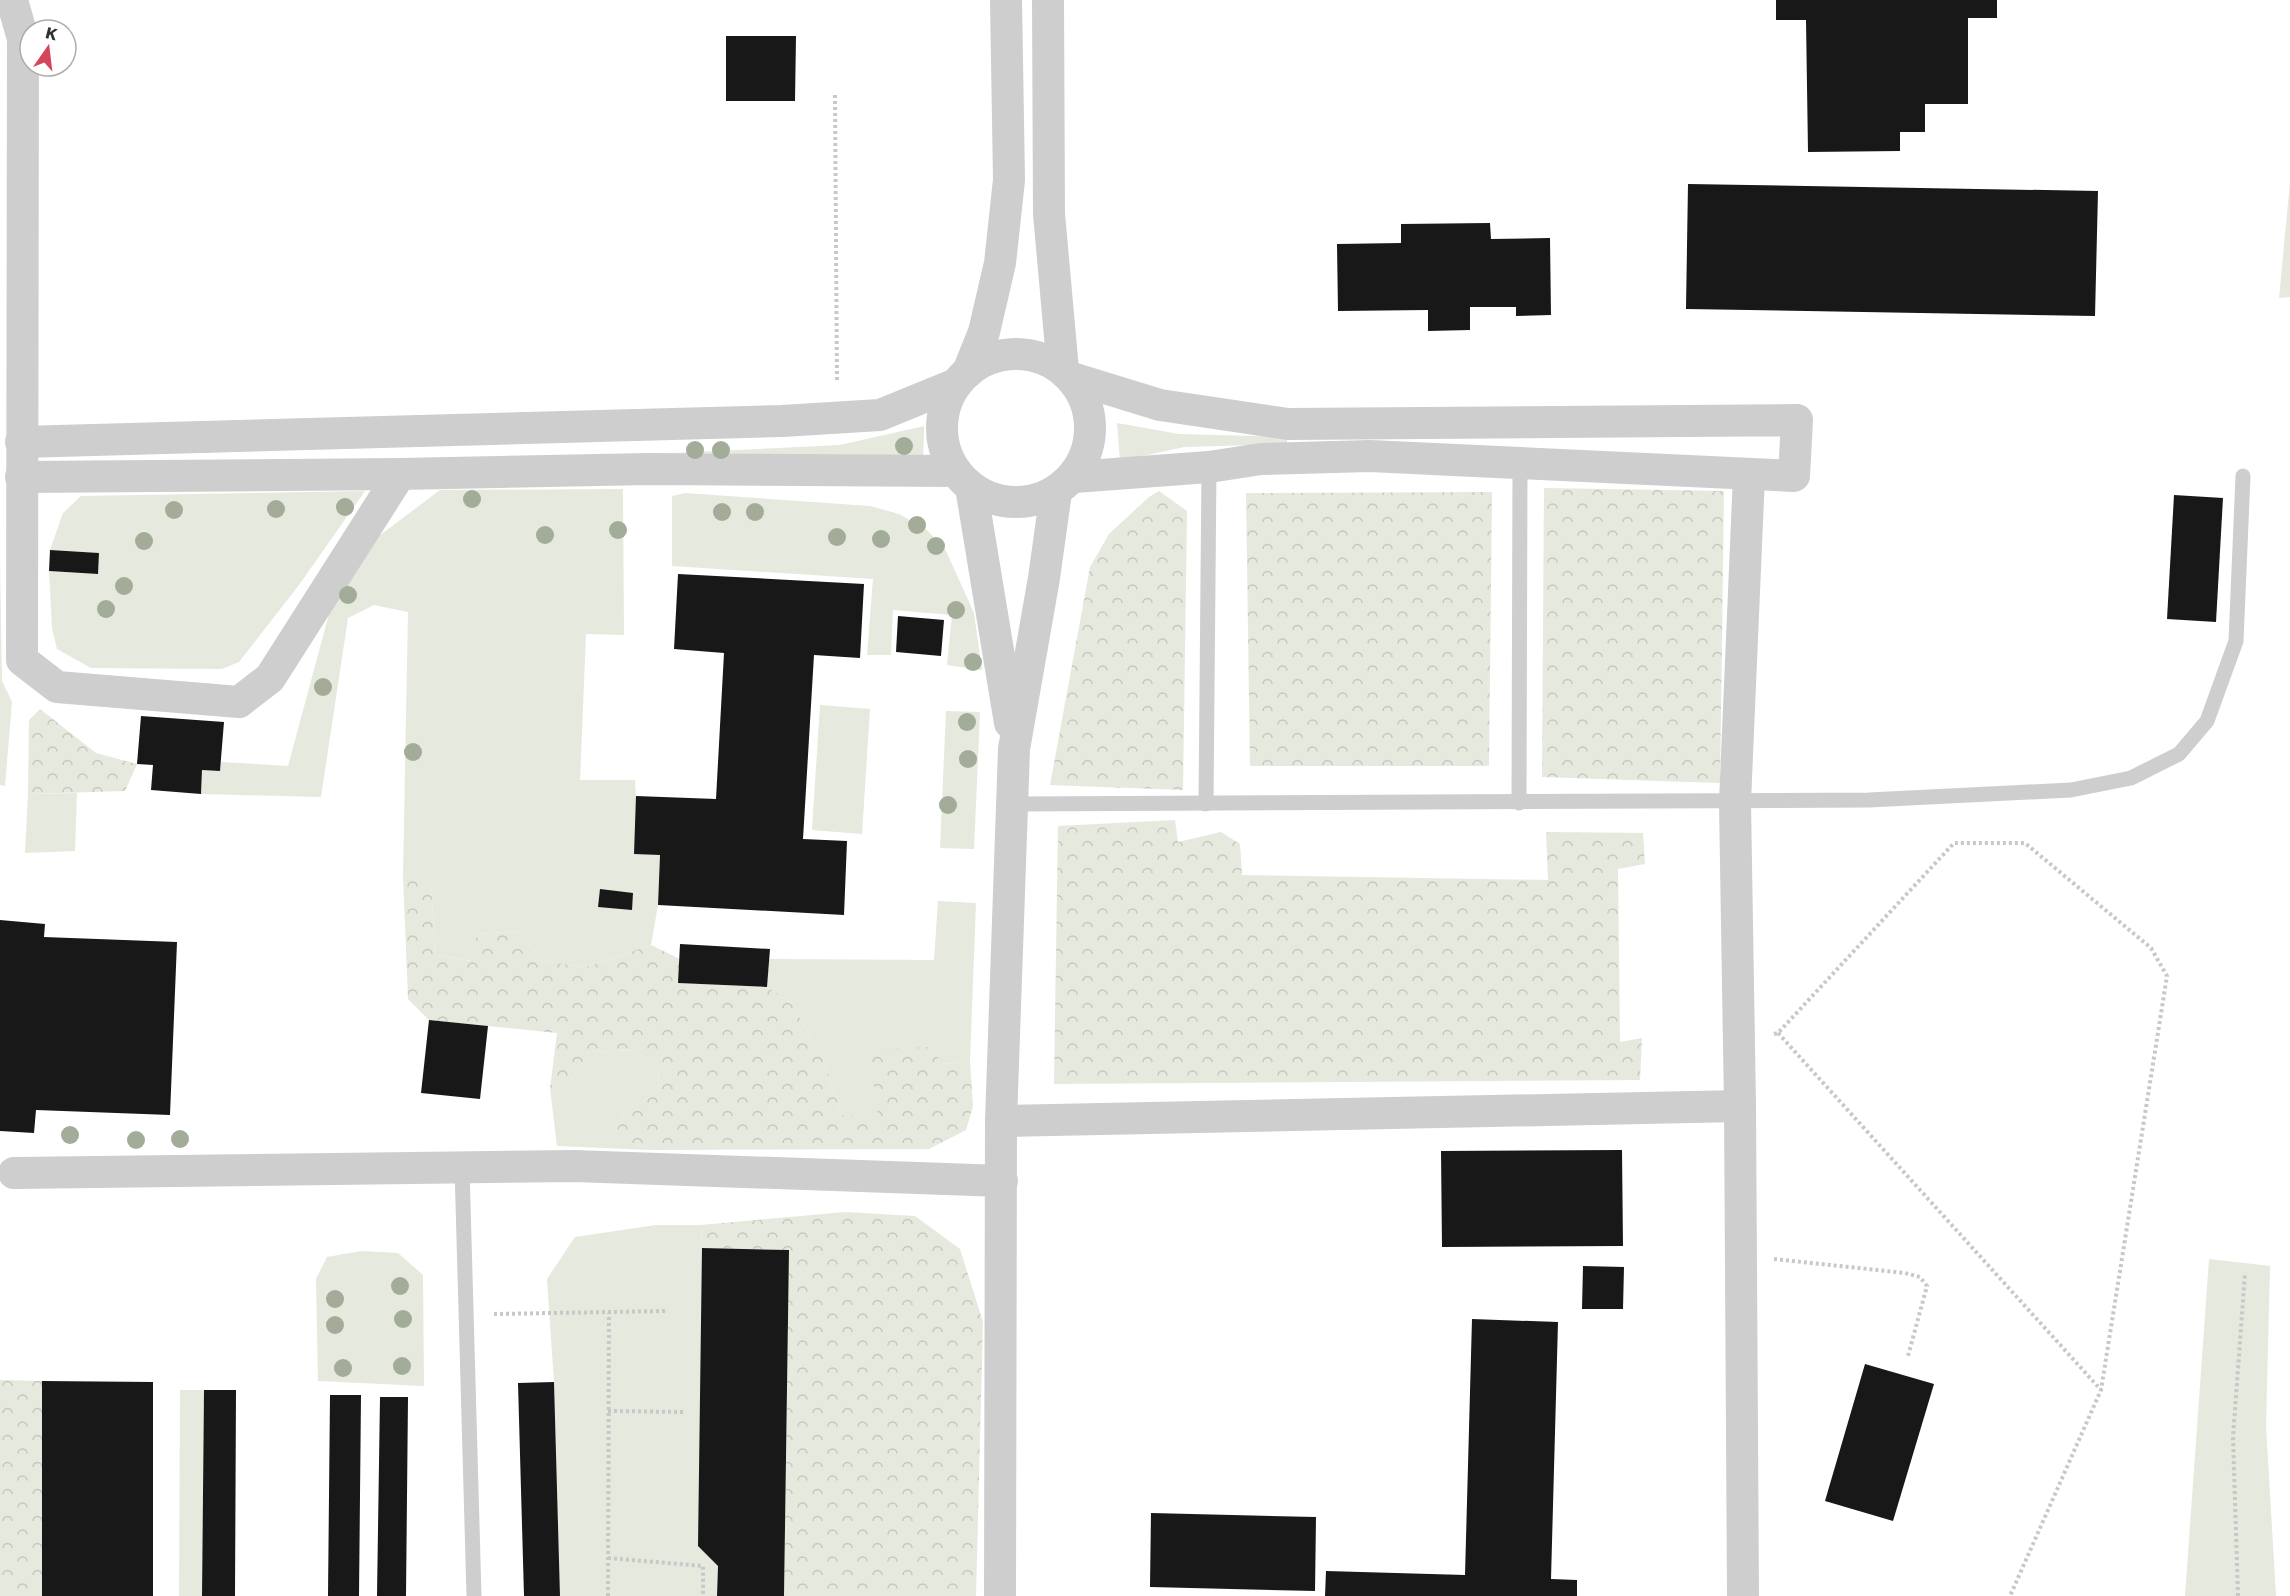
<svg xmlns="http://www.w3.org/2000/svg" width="2290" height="1596" font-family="'Golos Text',sans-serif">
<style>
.green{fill:#e5e9de}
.forest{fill:url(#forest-crowns)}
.building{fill:#181818}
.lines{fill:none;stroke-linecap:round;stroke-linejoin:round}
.path{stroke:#c8c8c8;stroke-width:4;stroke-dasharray:3 3;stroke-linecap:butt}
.lane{stroke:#cecece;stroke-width:15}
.street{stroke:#cecece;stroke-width:32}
.tree{fill:#a3ac98}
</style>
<defs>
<pattern id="forest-crowns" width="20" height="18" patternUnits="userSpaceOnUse" patternTransform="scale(1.5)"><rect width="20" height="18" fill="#e5e9de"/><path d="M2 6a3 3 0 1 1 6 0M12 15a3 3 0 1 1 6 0" fill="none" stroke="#c5c8bf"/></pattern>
</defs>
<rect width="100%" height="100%" fill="#fff"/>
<!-- green -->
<g class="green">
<path d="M2290,182V297L2279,298Z"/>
<path d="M1117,423L1179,434L1287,437V444L1184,447L1120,461Z"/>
<path d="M924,426L923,470L844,455L674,453L840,445Z"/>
<path d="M623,489L624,635L586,634L580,780H635L636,796L660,855L658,905L651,945L586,967L542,961L518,931L477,934L472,961L435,955L431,882L403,876L408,612L374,605L348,618L321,797L201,794L202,770L220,771L221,762L288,766L329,614L371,542L440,490Z"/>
<path d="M365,491L299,585L239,662L222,669L91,668L57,649L52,628L49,571L98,574L99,553L50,550L63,513L81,496Z"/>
<path d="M685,493L870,506L899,514L926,529L946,551L974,613L982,670L947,665L952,615L893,610L891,655H867L873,579L672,566V496Z"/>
<path d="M0,559L2,681L12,702L5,786L0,785Z"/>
<path d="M820,705L870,709L862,834L812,830Z"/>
<path d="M946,711L980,712L974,849L940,848Z"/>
<path d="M77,793L75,851L25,853L28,794Z"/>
<path d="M938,901L976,903L970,1061L944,1064L878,1117L842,1115L823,1058L791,1003L767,987L769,959L934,960Z"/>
<path d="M632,1050L658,1066L659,1092L624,1112L614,1137L652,1150L557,1146L550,1088L568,1085L589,1052Z"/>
<path d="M656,1225H701L718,1566L717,1596H560L554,1382L547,1279L575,1237Z"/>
<path d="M361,1251L398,1253L423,1275L424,1386L318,1381L316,1279L327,1257Z"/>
<path d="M2209,1259L2270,1266L2266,1426L2276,1596H2185Z"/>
<path d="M180,1390H204L202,1596H179Z"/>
</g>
<!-- forest -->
<g class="forest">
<path d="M1544,488L1724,491L1720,783L1542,777Z"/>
<path d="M1159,491L1187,511L1183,790L1050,785L1090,567L1109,534L1149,497Z"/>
<path d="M1492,492L1489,766H1250L1246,493Z"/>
<path d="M40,709L96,753L137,764L125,791L28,794L29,720Z"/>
<path d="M1175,820L1178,842L1221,832L1240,844L1242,875L1548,880L1546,832L1643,833L1645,864L1618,869L1620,1042L1642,1038L1640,1080L1054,1084L1058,826Z"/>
<path d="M403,876L431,881L435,955L471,961L477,934L518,931L542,961L586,967L651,945L680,959L679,983L767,987L791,1003L823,1058L842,1115L878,1116L869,1049L928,1047L944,1064L970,1061L973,1106L966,1130L929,1149L652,1150L614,1137L624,1112L659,1092L658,1066L632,1050L589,1052L568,1085L550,1088L557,1033L429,1020L408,999Z"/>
<path d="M845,1212L915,1216L960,1249L983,1322L976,1596H784L789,1250L702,1248L701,1225Z"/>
<path d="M0,1380L42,1381V1596H0Z"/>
</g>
<!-- building -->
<g class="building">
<path d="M1776,0H1997V18H1968V104H1925V132H1900V151L1808,152L1806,20H1776Z"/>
<path d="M726,36H796L795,101H726Z"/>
<path d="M1688,184L2098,191L2095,316L1686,309Z"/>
<path d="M1490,223L1491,239L1550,238L1551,315L1516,316V307H1470V330L1428,331V310L1338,311L1337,244L1401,243V224Z"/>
<path d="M2174,495L2223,498L2216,622L2167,619Z"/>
<path d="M50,550L99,553L98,574L49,571Z"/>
<path d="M678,574L864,584L860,658L814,655L803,839L847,841L844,915L658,905L660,855L634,854L636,796L716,799L724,653L674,649Z"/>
<path d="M898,616L944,620L941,656L896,652Z"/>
<path d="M141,716L224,722L220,771L202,770L201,794L151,790L153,765L137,764Z"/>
<path d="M600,889L633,893L632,910L598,907Z"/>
<path d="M0,920L45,924L44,937L177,942L170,1115L36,1110L34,1133L0,1131Z"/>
<path d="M680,944L770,949L767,987L678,983Z"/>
<path d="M429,1020L488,1026L480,1099L421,1093Z"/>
<path d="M1622,1150L1623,1246L1442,1247L1441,1151Z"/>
<path d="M702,1248L789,1250L784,1596H717L718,1566L698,1546Z"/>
<path d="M1583,1266L1624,1267L1623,1309H1582Z"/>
<path d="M1472,1319L1558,1322L1551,1579L1577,1580V1596H1325L1326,1571L1465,1575Z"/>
<path d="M1865,1364L1934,1384L1893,1521L1825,1501Z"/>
<path d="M42,1381L153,1382V1596H42Z"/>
<path d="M554,1382L560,1596H524L518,1383Z"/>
<path d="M204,1390H236L235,1596H202Z"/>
<path d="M330,1395H361L359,1596H328Z"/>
<path d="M380,1397H408L406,1596H377Z"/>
<path d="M1151,1513L1316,1517L1315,1591L1150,1587Z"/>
</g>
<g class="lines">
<!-- path -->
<g class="path">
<path d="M835,95L837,383"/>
<path d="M1778,1033L2101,1390"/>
<path d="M1774,1034L1778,1033L1954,843H2025L2151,948L2167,976L2101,1390L2010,1596"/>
<path d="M1774,1259L1905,1273L1920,1277L1927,1286L1908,1356"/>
<path d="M494,1314L667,1311"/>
<path d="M608,1411L684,1412"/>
<path d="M608,1558L703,1566V1596"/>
<path d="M608,1596L609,1313"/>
<path d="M2238,1596L2233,1437L2245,1273"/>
</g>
<!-- lane -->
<g class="lane">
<path d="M1519,803L1520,464"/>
<path d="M1012,804L1869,800L2071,790L2131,778L2179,754L2207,721L2236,641L2243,476"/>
<path d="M1206,804L1209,467"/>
<path d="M462,1167L474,1596"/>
</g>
<!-- street -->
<g class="street">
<path d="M12,0L23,39L22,660L57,687L239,702L270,678L400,474"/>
<path d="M1048,0L1049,214L1063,370"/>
<circle cx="1016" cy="428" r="74"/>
<path d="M968,372L984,332L1000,263L1009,180L1006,0"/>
<path d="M1072,378L1160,405L1288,424L1797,420L1794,476L1370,456L1261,459L1209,467L1074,477"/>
<path d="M21,442L782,421L880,415L956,384"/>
<path d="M21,477L400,474L649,469L955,471"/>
<path d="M971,487L1010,723"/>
<path d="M1001,1121L1740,1106"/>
<path d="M14,1173L574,1166L1002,1181"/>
<path d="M1000,1596L1001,1121L1014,749L1044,578L1056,492"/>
<path d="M1743,1596L1740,1106L1735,802L1749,475"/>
</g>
</g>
<!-- trees -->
<g class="tree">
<circle cx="904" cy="446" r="9"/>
<circle cx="695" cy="450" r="9"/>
<circle cx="721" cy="450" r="9"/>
<circle cx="472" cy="499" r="9"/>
<circle cx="345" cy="507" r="9"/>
<circle cx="276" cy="509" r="9"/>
<circle cx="174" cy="510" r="9"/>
<circle cx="722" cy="512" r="9"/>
<circle cx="755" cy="512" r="9"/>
<circle cx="917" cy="525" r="9"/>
<circle cx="618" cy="530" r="9"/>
<circle cx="545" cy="535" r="9"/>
<circle cx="837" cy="537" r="9"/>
<circle cx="881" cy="539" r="9"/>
<circle cx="144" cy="541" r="9"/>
<circle cx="936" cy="546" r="9"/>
<circle cx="124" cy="586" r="9"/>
<circle cx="348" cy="595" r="9"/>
<circle cx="106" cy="609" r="9"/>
<circle cx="956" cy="610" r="9"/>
<circle cx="973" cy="662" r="9"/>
<circle cx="323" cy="687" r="9"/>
<circle cx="967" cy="722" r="9"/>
<circle cx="413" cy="752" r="9"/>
<circle cx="968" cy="759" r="9"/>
<circle cx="948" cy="805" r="9"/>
<circle cx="70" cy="1135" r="9"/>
<circle cx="180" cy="1139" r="9"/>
<circle cx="136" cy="1140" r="9"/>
<circle cx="400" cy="1286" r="9"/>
<circle cx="335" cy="1299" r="9"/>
<circle cx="403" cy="1319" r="9"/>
<circle cx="335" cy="1325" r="9"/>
<circle cx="402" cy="1366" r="9"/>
<circle cx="343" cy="1368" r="9"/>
</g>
<!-- north arrow -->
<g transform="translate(48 48) rotate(14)"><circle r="28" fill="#ffffff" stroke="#adadad" stroke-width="1.5"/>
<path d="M0-4.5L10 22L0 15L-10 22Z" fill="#d4475b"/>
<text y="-9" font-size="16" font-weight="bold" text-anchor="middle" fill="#313131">K</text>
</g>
</svg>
